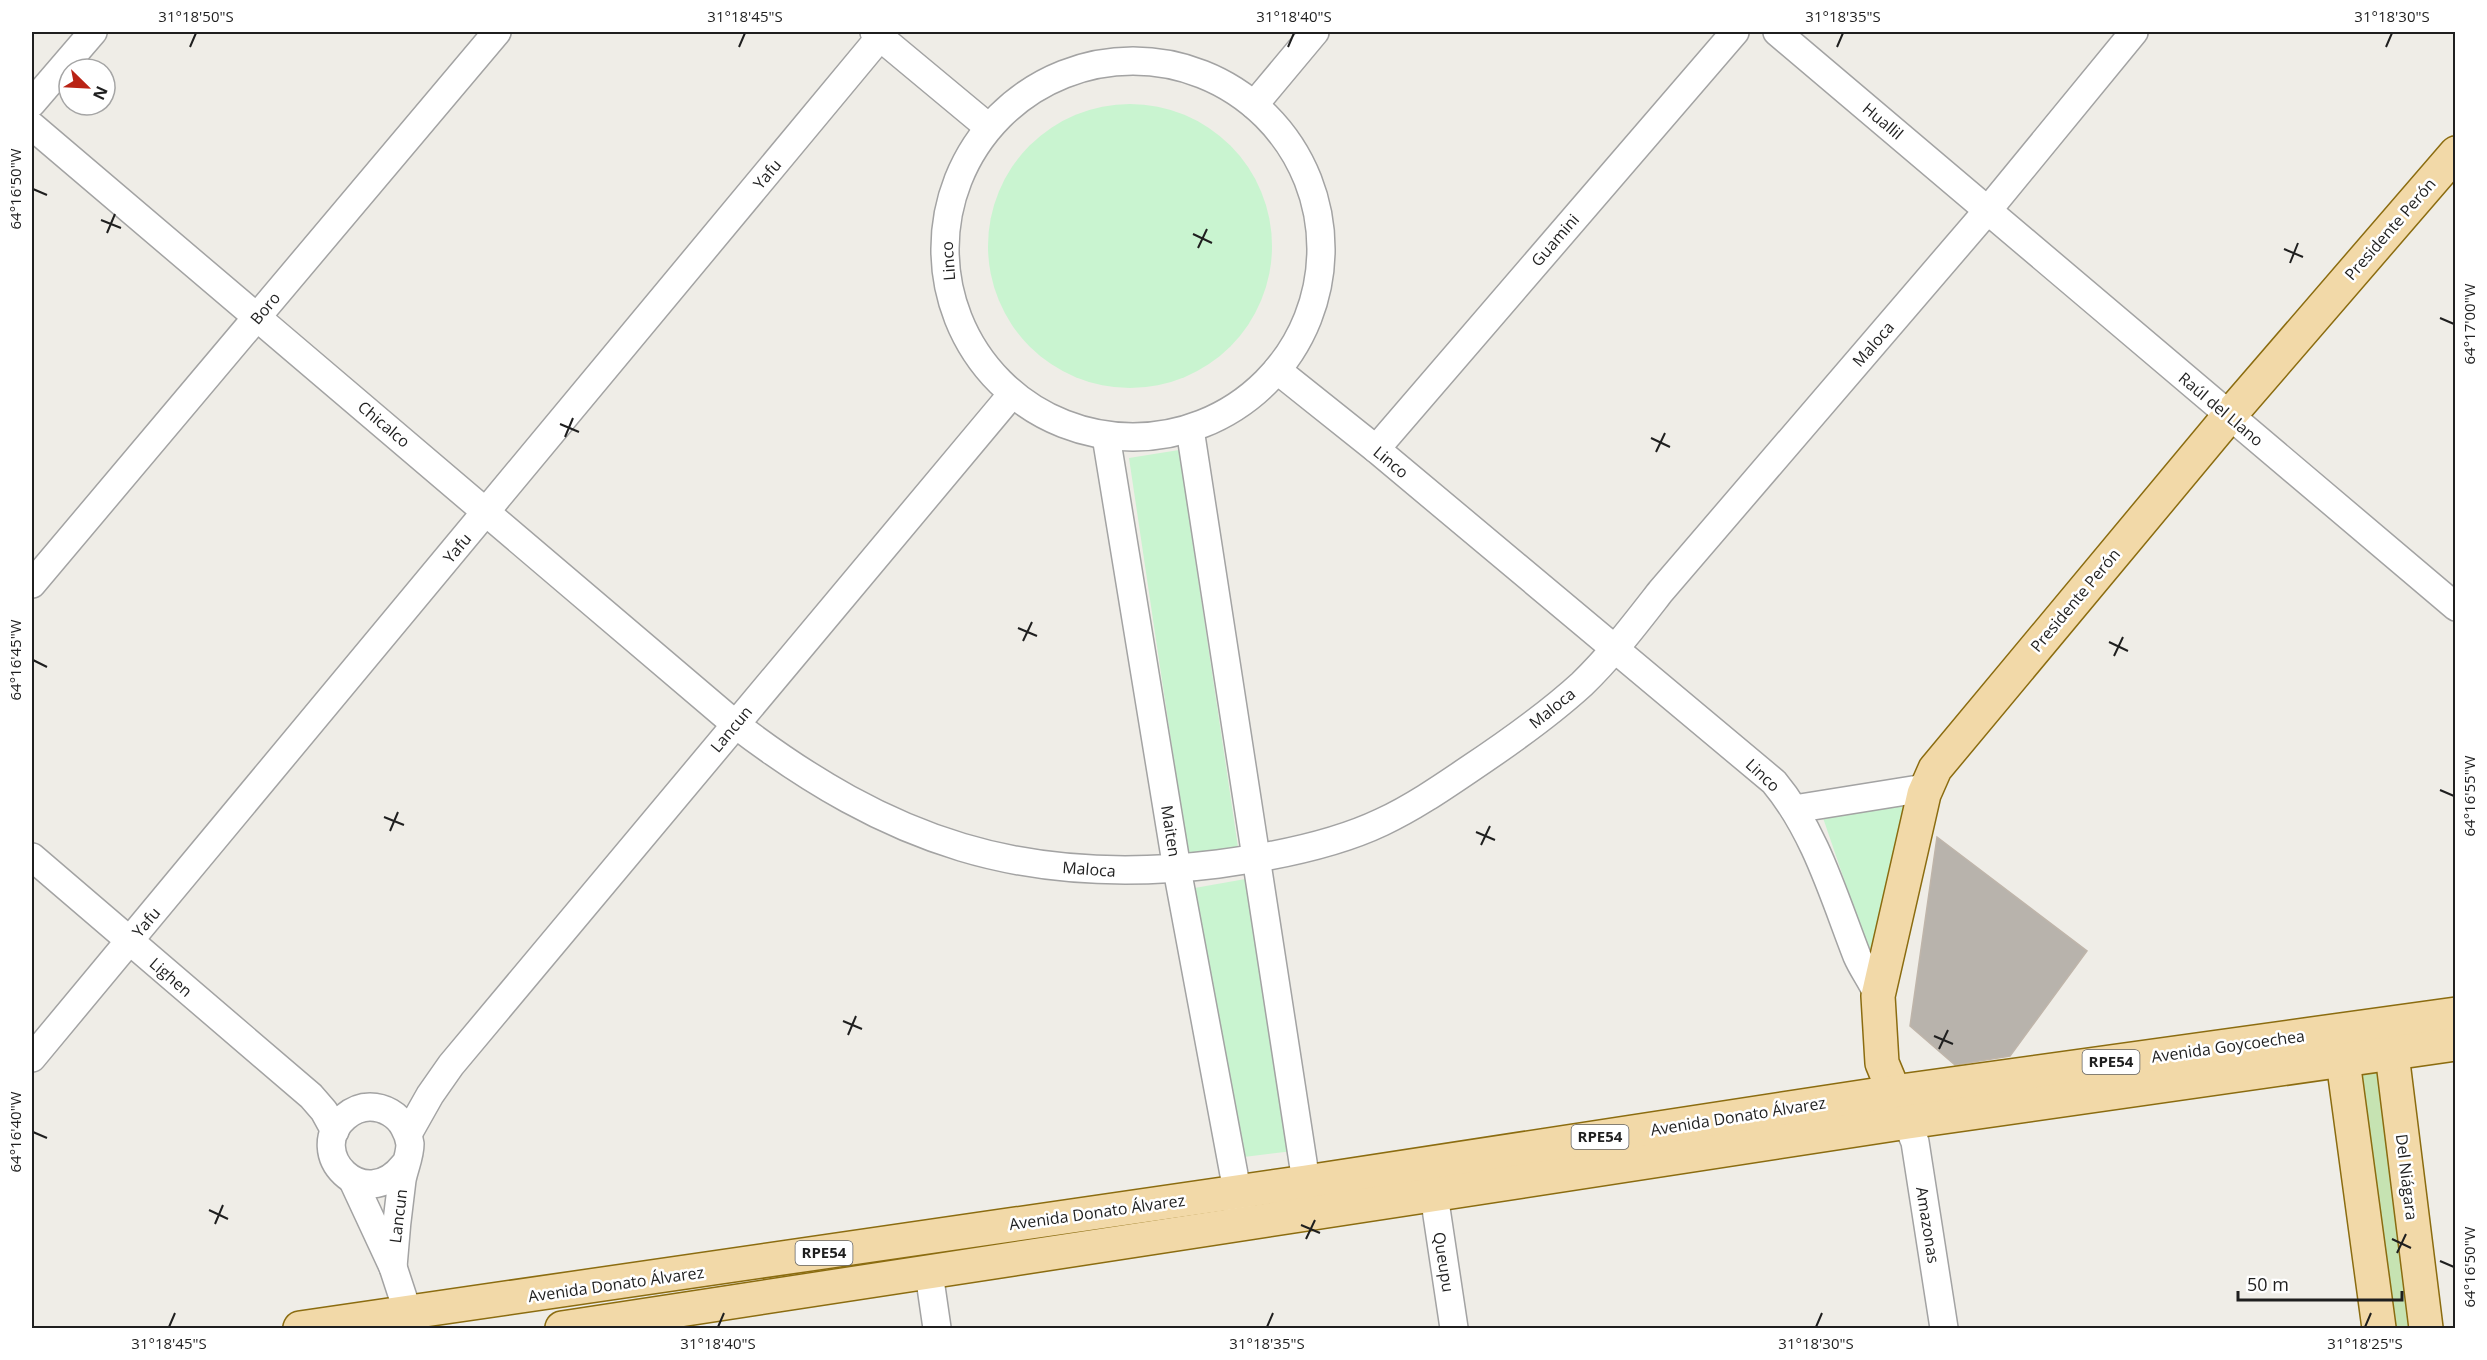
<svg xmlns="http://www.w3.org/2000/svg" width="2487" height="1360" font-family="'Open Sans',sans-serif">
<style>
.grass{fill:#c6e3b2}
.park{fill:#c9f4d0}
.building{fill:#b8b3ac;stroke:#bfb5aa;stroke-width:1.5}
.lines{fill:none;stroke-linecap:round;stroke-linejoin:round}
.minor-casing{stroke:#a3a3a3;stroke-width:30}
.major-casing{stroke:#8b6c10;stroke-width:36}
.minor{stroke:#fff;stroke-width:27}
.major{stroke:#f2d9a8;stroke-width:33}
.ticks{fill:none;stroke:#1f1f1f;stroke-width:2}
.labels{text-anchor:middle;stroke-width:5;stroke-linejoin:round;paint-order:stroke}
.shield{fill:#fff;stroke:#626262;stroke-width:1.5}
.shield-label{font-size:15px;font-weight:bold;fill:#1f1f1f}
.street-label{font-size:16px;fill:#1f1f1f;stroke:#fff}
.neatline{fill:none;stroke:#1f1f1f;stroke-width:2}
.ticks-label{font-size:15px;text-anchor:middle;fill:#1f1f1f}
</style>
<rect width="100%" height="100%" fill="#efede7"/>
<!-- grass -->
<path class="grass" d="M2382,1072L2420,1328H2387L2356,1076Z"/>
<!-- park -->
<g class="park">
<circle cx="1130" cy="246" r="142"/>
<path d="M1179,450L1238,847L1188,855L1129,458Z"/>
<path d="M1924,794L1874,967L1821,812Z"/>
<path d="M1251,878L1293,1151L1244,1157L1189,889Z"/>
</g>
<!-- building -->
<path class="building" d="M1937,837L2087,951L2010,1056L1955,1065L1910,1026Z"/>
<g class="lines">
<defs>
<g id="minor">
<path d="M874,32L987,126"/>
<path d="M1777,32L2456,607"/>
<circle cx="1133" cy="249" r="188"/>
<path d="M32,103L93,32"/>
<path d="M1254,105L1315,32"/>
<path d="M32,126L735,724C889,842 1025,888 1218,864C1271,857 1334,845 1382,822C1412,808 1440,789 1468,770C1507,744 1547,716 1582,684C1611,656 1636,623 1661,591L1988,210L2134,32"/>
<path d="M1277,370L1376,449L1774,782C1815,831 1834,897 1857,956C1863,970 1873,982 1878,996"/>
<path d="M1190,429L1309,1201"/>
<path d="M1106,436L1177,869L1241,1212"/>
<path d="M1376,449L1735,32"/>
<path d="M32,584L497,32"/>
<path d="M1794,809L1925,788"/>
<path d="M32,857L311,1096L324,1111L335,1131"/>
<path d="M32,1058L880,37"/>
<path d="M1899,1104L1915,1142L1944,1328"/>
<path d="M408,1134L430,1095L451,1065L1012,394"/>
<path d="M353,1181L393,1267L413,1328"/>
<path d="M1434,1195L1454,1328"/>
<path d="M393,1267C395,1238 398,1209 402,1180C404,1169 410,1156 410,1144C409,1138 407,1132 404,1127C398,1115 384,1107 370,1107C360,1107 352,1111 345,1117C304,1152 364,1216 404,1165"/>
<path d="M929,1273L937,1328"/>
</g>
<g id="major">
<path d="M2392,1054L2426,1328"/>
<path d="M2343,1061L2379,1328"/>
<path d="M1894,1092L1882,1063L1878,996L1924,794L1935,769L2229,416L2456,153"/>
<path d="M300,1328L1306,1182L1894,1092L2456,1014"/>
<path d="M562,1328L1908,1122L2456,1044"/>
</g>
</defs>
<!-- minor casing -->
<use href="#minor" class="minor-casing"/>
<!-- major casing -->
<use href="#major" class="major-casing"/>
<!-- minor -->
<use href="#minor" class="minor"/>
<!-- major -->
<use href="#major" class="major"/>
</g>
<!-- ticks -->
<path class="ticks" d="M190,47L196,33M739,47L745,33M1288,47L1294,33M1837,47L1843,33M2386,47L2392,33M33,189L47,195M101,220L121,228M107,233L115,214M1193,234L1212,243M1198,248L1207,229M2284,249L2303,257M2290,263L2298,243M2440,318L2454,324M560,424L579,432M565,437L573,418M1651,438L1670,447M1656,452L1665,433M1018,628L1037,636M1023,641L1032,622M2109,642L2128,651M2114,656L2123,637M33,660L47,667M2440,790L2454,796M384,817L404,825M390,831L398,812M1476,832L1495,840M1481,845L1490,826M843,1021L862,1029M848,1035L856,1016M1934,1036L1953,1044M1939,1049L1948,1030M33,1132L47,1138M209,1210L228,1219M215,1224L223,1205M1301,1225L1320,1233M1306,1239L1315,1220M2392,1239L2411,1248M2397,1253L2406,1234M2440,1261L2454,1267M169,1327L175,1313M718,1327L724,1313M1267,1327L1273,1313M1816,1327L1822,1313M2365,1327L2371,1313"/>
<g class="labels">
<!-- shield labels -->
<g class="shield">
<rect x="2082.5" y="1050" width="57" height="24" rx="4.5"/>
<rect x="1571.5" y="1125" width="57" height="24" rx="4.5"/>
<rect x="795.5" y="1241" width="57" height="24" rx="4.5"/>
</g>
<g class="shield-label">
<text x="2111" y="1067">RPE54</text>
<text x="1600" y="1142">RPE54</text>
<text x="824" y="1258">RPE54</text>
</g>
<!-- street labels -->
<g class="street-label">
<text transform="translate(1883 121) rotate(40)" y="6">Huallil</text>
<text transform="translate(767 174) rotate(-50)" y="6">Yafu</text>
<text transform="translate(2390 229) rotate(-49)" y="6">Presidente Perón</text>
<text transform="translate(1555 240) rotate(-49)" y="6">Guamini</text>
<text transform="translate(948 261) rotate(-94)" y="6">Linco</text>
<text transform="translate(265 308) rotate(-50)" y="6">Boro</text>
<text transform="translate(1873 344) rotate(-49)" y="6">Maloca</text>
<text transform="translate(2221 409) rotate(40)" y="6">Raúl del Llano</text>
<text transform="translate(384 424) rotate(40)" y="6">Chicalco</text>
<text transform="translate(1391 462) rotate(40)" y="6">Linco</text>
<text transform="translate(457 548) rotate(-50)" y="6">Yafu</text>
<text transform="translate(2075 600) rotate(-50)" y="6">Presidente Perón</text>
<text transform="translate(1552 708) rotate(-39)" y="6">Maloca</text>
<text transform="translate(731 729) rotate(-50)" y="6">Lancun</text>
<text transform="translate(1763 775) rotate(43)" y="6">Linco</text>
<text transform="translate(1171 831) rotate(81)" y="6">Maiten</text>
<text transform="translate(1089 869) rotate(4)" y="6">Maloca</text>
<text transform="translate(146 922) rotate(-50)" y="6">Yafu</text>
<text transform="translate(171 977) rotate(41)" y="6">Lighen</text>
<text transform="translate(2228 1046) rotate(-8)" y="6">Avenida Goycoechea</text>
<text transform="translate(1738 1116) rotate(-9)" y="6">Avenida Donato Álvarez</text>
<text transform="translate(2407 1177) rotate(83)" y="6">Del Niágara</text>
<text transform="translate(1097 1212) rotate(-8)" y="6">Avenida Donato Álvarez</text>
<text transform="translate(398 1216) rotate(-83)" y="6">Lancun</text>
<text transform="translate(1928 1225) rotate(81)" y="6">Amazonas</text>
<text transform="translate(1444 1262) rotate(81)" y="6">Queupu</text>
<text transform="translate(616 1284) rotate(-8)" y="6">Avenida Donato Álvarez</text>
</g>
</g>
<!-- border -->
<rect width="2487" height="1360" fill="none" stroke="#ffffff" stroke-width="66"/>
<!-- north arrow -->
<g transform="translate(87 87) rotate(114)"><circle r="28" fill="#ffffff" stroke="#a5a5a5" stroke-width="1.5"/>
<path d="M0-4.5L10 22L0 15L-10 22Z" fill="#b92315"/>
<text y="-9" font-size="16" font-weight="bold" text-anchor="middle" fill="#1f1f1f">N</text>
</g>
<!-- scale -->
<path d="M2238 1291v9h164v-9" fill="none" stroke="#1f1f1f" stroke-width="3"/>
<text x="2247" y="1291" font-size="18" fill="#1f1f1f" stroke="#ffffff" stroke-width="4.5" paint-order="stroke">50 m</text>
<rect x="33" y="33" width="2421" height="1294" class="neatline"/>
<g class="ticks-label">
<text x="196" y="22">31°18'50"S</text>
<text x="745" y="22">31°18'45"S</text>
<text x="1294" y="22">31°18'40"S</text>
<text x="1843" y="22">31°18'35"S</text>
<text x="2392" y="22">31°18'30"S</text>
<text transform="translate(16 189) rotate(-90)" y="5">64°16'50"W</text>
<text transform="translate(2470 324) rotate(-90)" y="5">64°17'00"W</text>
<text transform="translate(16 660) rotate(-90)" y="5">64°16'45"W</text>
<text transform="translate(2470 796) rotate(-90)" y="5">64°16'55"W</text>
<text transform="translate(16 1132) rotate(-90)" y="5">64°16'40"W</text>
<text transform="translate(2470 1267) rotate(-90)" y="5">64°16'50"W</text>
<text x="169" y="1349">31°18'45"S</text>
<text x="718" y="1349">31°18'40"S</text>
<text x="1267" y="1349">31°18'35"S</text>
<text x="1816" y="1349">31°18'30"S</text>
<text x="2365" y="1349">31°18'25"S</text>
</g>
</svg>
